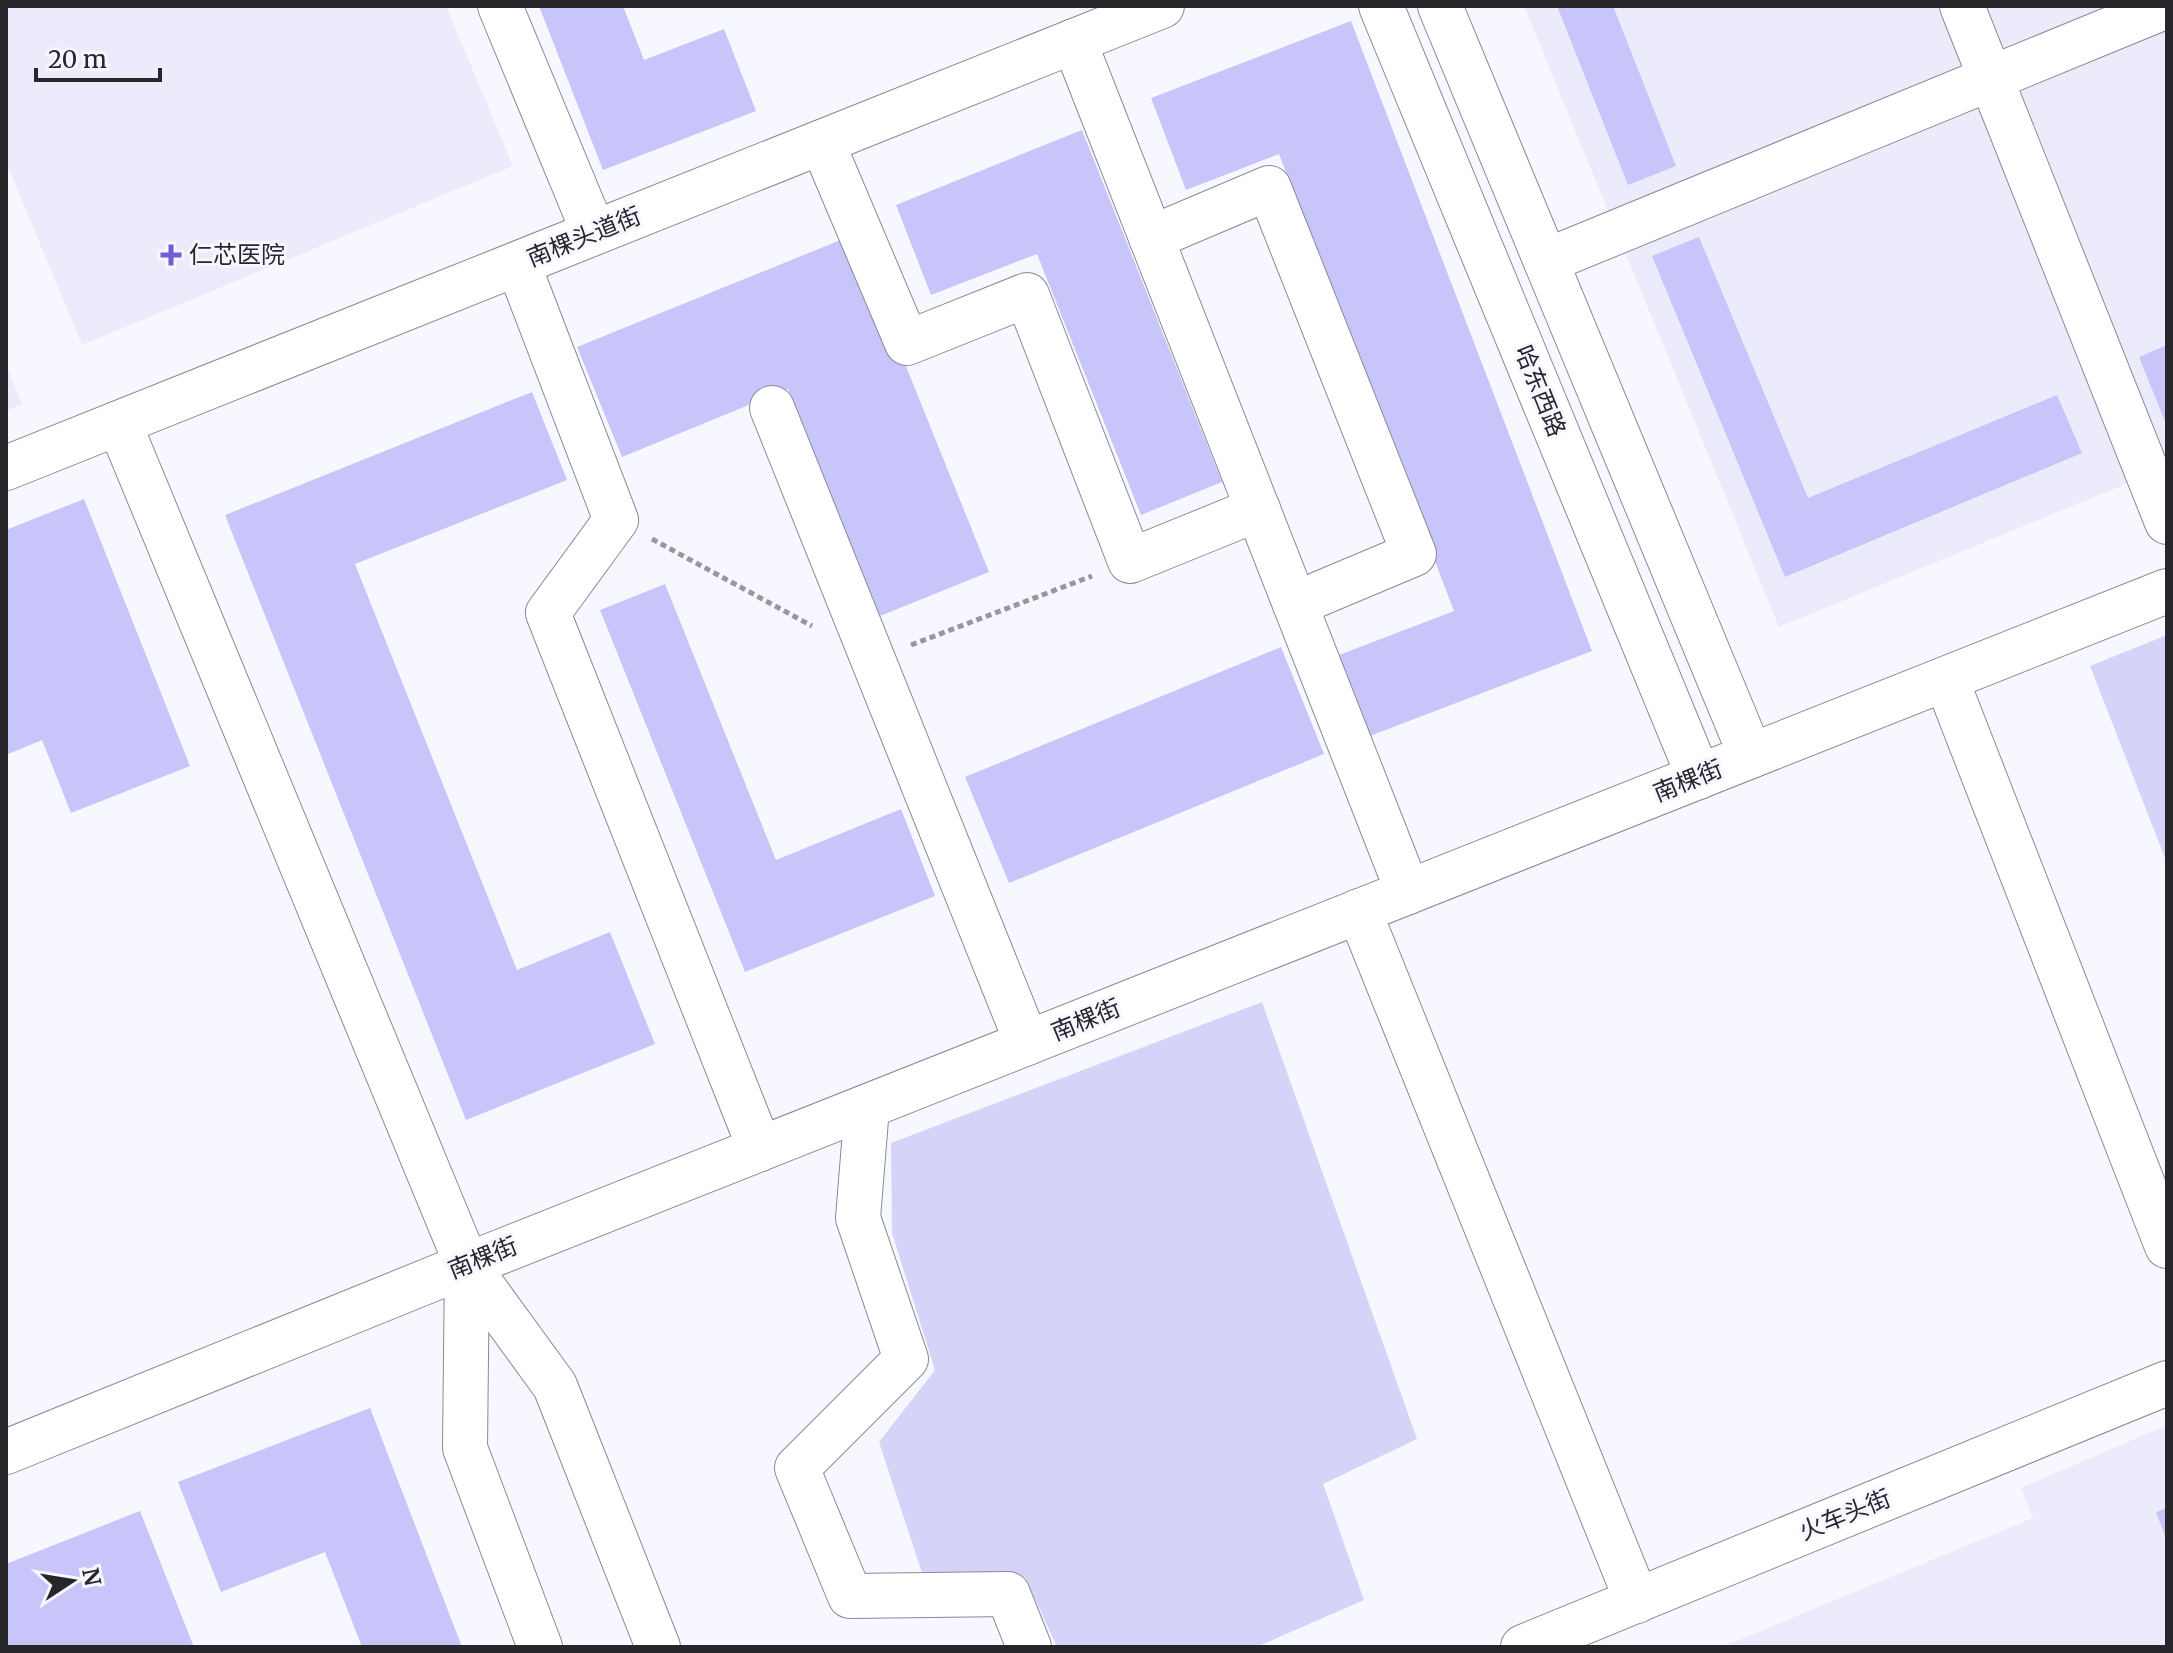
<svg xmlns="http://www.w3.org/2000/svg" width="2173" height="1653" font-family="Merriweather,'Noto Sans SC',serif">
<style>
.built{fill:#ebebfb}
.green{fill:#d5d4f8}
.building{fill:#c8c5fa}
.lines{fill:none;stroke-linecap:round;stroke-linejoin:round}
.minor-casing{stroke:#8a8a96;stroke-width:46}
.path{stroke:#97979e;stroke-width:5;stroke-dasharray:6 4;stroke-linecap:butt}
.minor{stroke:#fff;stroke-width:44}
.poi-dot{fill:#725cd7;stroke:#f7f7ff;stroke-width:3}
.labels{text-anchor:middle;stroke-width:6;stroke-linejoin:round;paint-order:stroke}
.street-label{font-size:24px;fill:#26262b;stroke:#f7f7ff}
.poi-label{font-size:24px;fill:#26262b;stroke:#f7f7ff;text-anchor:start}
</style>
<rect width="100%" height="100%" fill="#f7f7ff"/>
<!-- built -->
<g class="built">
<path d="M6,6H446L513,166L82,345L6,162Z"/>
<path d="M1524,6H2167V467L1779,627Z"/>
<path d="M6,364L22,404L6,411Z"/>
<path d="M2167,1425V1647H1722L2033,1518L2021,1488Z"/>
</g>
<!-- green -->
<g class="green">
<path d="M2167,635V863L2090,666Z"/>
<path d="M1262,1002L1417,1439L1323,1484L1364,1600L1256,1647H1057L1025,1577L923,1576L879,1442L935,1370L892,1233L891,1143Z"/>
</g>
<!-- building -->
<g class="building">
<path d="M539,6H623L644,60L724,29L756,111L603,170Z"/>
<path d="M1557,6H1613L1676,166L1628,185Z"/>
<path d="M1351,21L1592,651L1370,736L1339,655L1454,611L1279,154L1186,190L1151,98Z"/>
<path d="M1082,130L1222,482L1141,515L1037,254L931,295L896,205Z"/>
<path d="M853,235L989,572L880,616L788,389L622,457L577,347Z"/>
<path d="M1699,237L1808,498L2057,395L2082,453L1785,577L1652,256Z"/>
<path d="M2167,345V426L2139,357Z"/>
<path d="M532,392L567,480L355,564L517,970L610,932L655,1044L466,1120L225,515Z"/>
<path d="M84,499L190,766L71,813L42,740L6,755V530Z"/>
<path d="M665,584L776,860L901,809L935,896L745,972L600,610Z"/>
<path d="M1281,647L1324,754L1009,883L965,777Z"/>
<path d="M370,1408L462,1647H362L325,1552L221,1592L178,1482Z"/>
<path d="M2167,1508V1541L2156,1512Z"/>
<path d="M140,1511L194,1647H6V1564Z"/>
</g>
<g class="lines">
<defs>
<g id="minor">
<path d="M500,6L594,233"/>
<path d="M1381,6L1699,777"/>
<path d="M1440,6L1751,756"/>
<path d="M1962,6L2167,522"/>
<path d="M1074,41L1408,892"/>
<path d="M822,142L907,343L1027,295L1130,561L1258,509"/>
<path d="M1151,238L1269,188L1414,554L1295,604"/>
<path d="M1546,261L2167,6"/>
<path d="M518,264L616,520L548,613L760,1149"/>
<path d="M772,408L1027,1043"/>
<path d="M119,423L467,1265L555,1386L658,1647"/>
<path d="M6,468L1162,6"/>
<path d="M1946,679L2167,1246"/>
<path d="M1359,911L1637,1601"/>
<path d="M867,1107L858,1218L906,1359L797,1468L850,1596L1008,1594L1029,1647"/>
<path d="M467,1265L465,1448L540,1647"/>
<path d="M6,1452L467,1265L2167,591"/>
<path d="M1523,1647L2167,1383"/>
</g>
</defs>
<!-- minor casing -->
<use href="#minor" class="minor-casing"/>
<!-- path -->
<g class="path">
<path d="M652,539L812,626"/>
<path d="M911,645L1092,576"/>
</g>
<!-- minor -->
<use href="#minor" class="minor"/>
</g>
<!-- markers -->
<path class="poi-dot" d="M167 243h8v8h8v8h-8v8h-8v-8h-8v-8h8z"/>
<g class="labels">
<!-- street labels -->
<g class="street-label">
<text transform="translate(584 237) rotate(-22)" y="8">南棵头道街</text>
<text transform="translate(1540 391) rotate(68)" y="8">哈东西路</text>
<text transform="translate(1688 781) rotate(-22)" y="8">南棵街</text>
<text transform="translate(1086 1020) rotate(-22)" y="8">南棵街</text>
<text transform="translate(483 1258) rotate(-22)" y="8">南棵街</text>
<text transform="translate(1845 1515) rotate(-22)" y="8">火车头街</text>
</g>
<!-- poi labels -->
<g class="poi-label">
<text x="189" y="263">仁芯医院</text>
</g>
</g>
<!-- border -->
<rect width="2173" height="1653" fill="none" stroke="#26262b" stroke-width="16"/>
<!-- north arrow -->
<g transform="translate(72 1581) rotate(78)" stroke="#f7f7ff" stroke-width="6" paint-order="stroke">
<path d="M0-6L14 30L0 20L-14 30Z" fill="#26262b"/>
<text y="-12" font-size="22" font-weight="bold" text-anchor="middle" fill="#26262b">N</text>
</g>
<!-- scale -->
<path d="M36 68v12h124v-12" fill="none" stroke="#26262b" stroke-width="4"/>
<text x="48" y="68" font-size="24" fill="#26262b" stroke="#f7f7ff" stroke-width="6" paint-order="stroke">20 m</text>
</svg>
